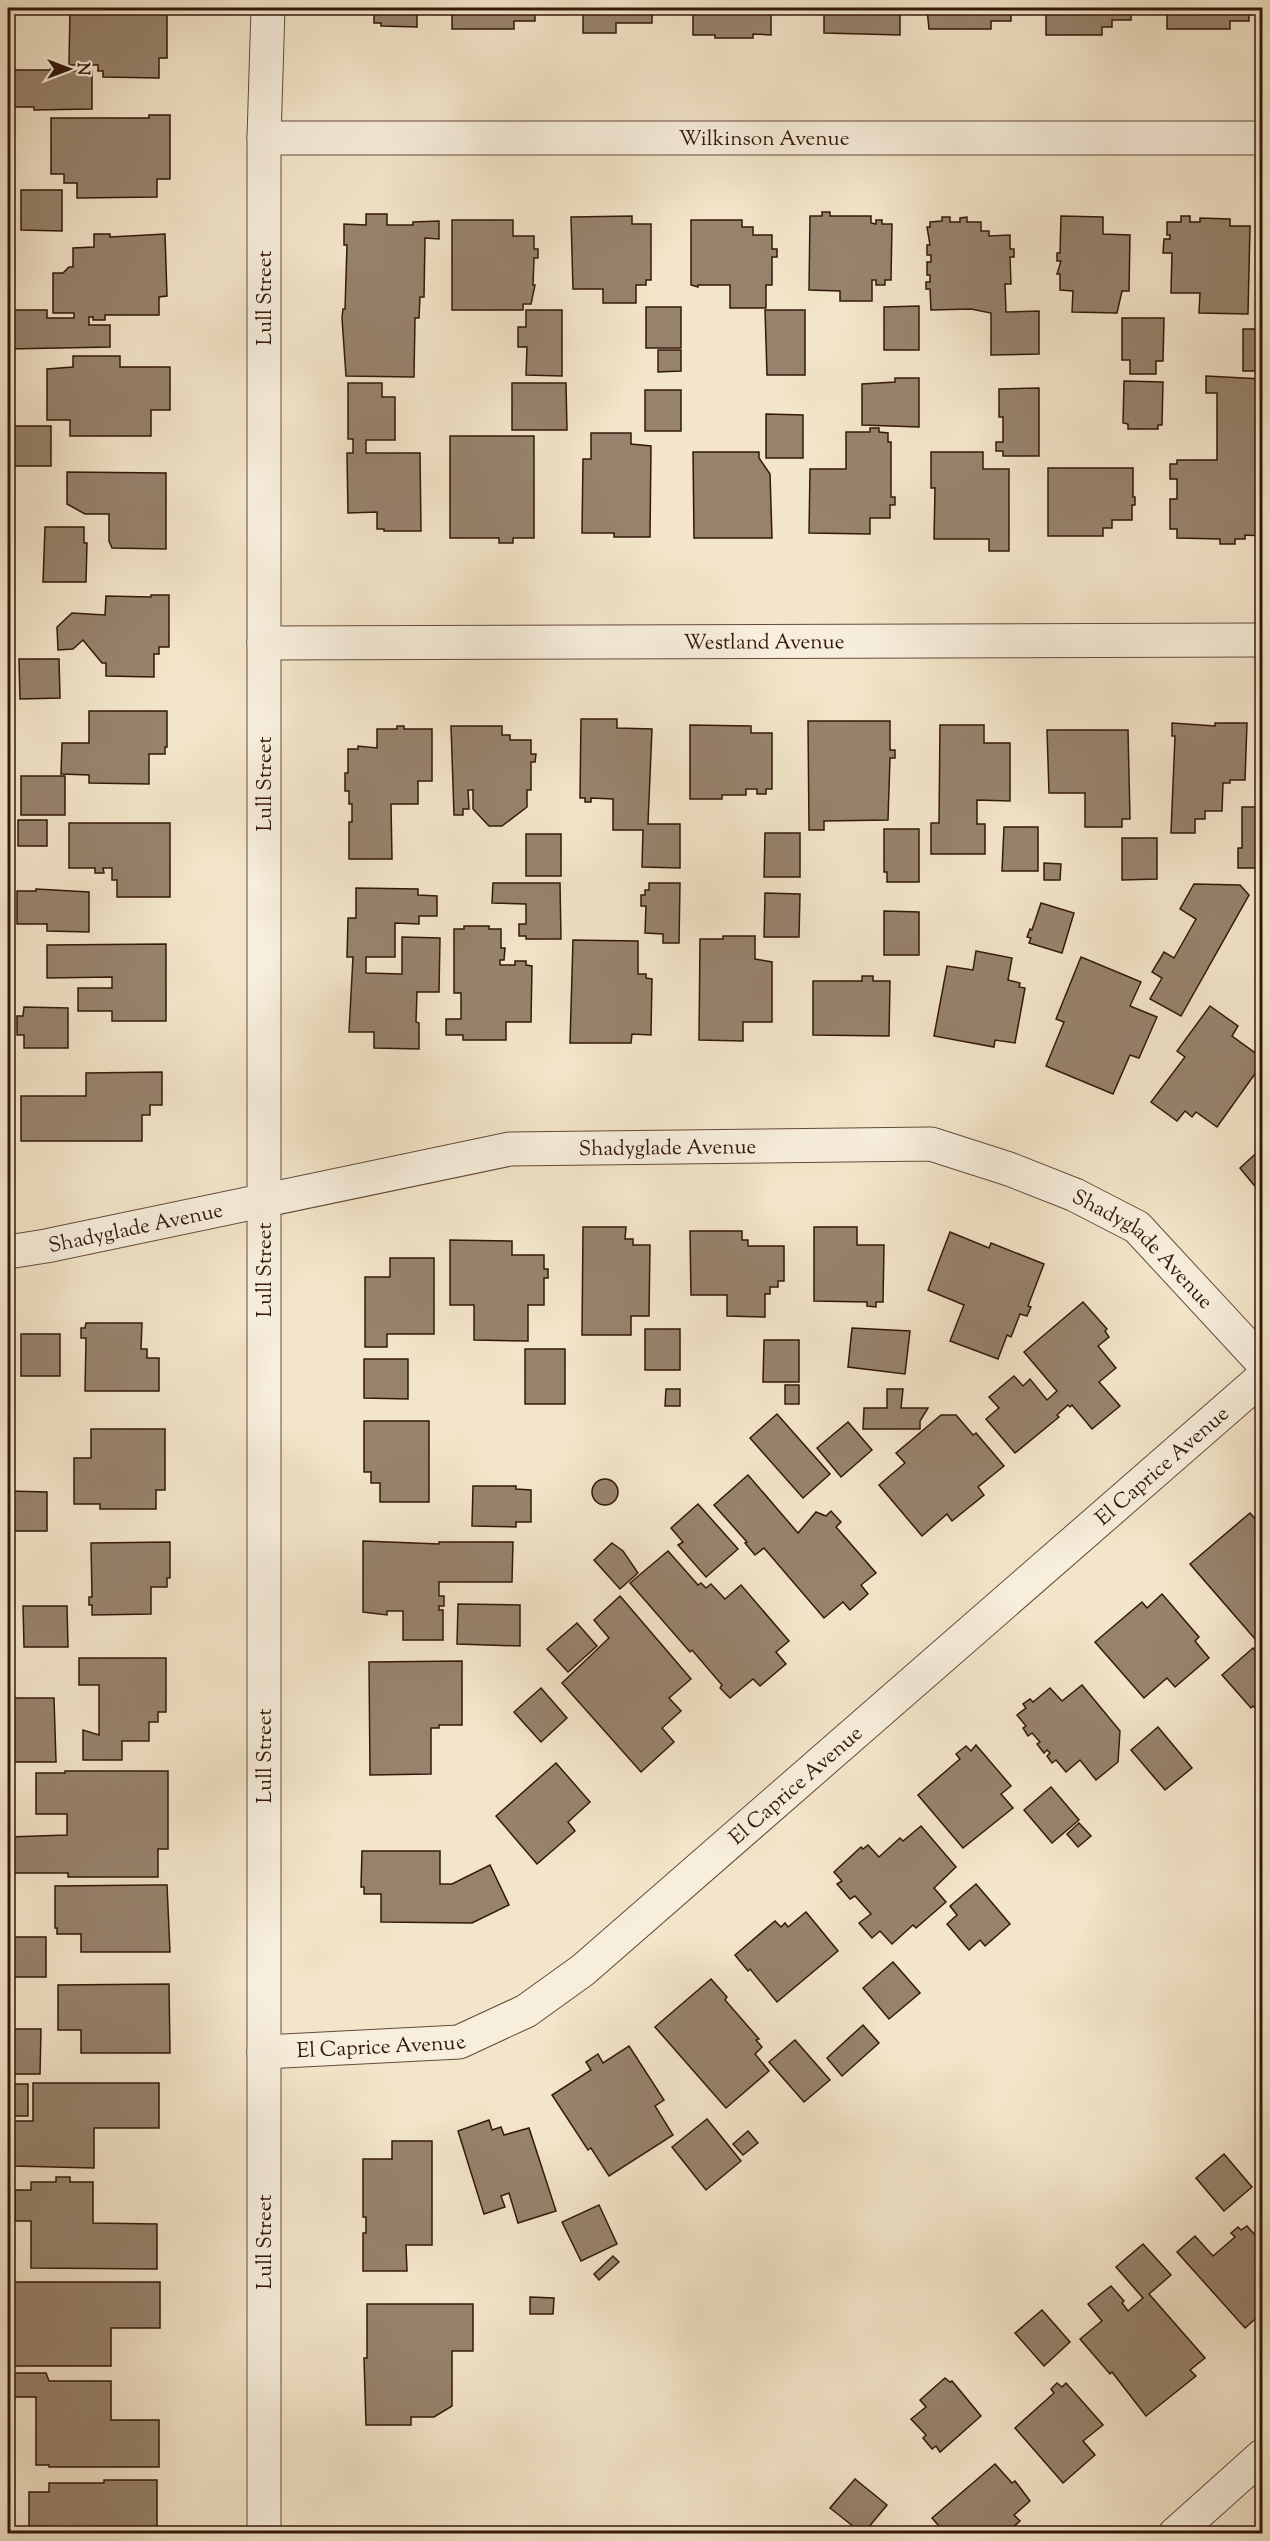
<svg xmlns="http://www.w3.org/2000/svg" width="1270" height="2541" font-family="'Sorts Mill Goudy',serif">
<style>
.building{fill:#97836d;stroke:#34180a;stroke-width:1.5}
.lines{fill:none;stroke-linecap:round;stroke-linejoin:round}
.street-casing{stroke:#644b3a;stroke-width:35}
.street{stroke:#f7eedc;stroke-width:33}
.labels{text-anchor:middle;stroke-width:6;stroke-linejoin:round;paint-order:stroke}
.street-label{font-size:21px;fill:#34180a;stroke:#f7eedc}
</style>
<rect width="100%" height="100%" fill="#f3e5c9"/>
<filter id="stains"><feTurbulence type="fractalNoise" baseFrequency=".00333" numOctaves="4"/><feColorMatrix values="0 0 0 0 .2 0 0 0 0 .09 0 0 0 0 .02 0 0 0 .5 -.17"/></filter>
<radialGradient id="worn" r=".72"><stop offset=".6" stop-color="#630" stop-opacity="0"/><stop offset="1" stop-color="#630" stop-opacity=".3"/></radialGradient>
<!-- building -->
<g class="building">
<path d="M70,8H167V58H159V78L103,77V71H98V65H69Z"/>
<path d="M345,8H417V27L381,26V23H374V8Z"/>
<path d="M452,8H535V21H514V29H452Z"/>
<path d="M583,8H668V14H652V23H616V33H583Z"/>
<path d="M693,8H771V35L753,34V38H715V35H693Z"/>
<path d="M824,8H900V35L824,33Z"/>
<path d="M930,8H1011V21H991V29H929L927,9Z"/>
<path d="M1046,8H1131V20H1112V27H1102V35H1046Z"/>
<path d="M1167,8H1249V21H1230V29H1167Z"/>
<path d="M51,65H64V71H92V109L34,110V107H9V70H51Z"/>
<path d="M149,115H170V179H157V197L77,198V183H64V174H51V118H149Z"/>
<path d="M21,190H62V231L21,230Z"/>
<path d="M822,212H830V216H871V223L876,224V220H882V224H892L891,280H885V285H876V280H872V301H840V291L809,290L810,216H822Z"/>
<path d="M366,214H387V225H413V222L439,221V239L425,238L424,297H420L419,318H415L414,377L346,376L342,318L343,309H345L347,245H344V224L366,225Z"/>
<path d="M632,216V224H651V280H646V285H636V303H603V289H573L571,217Z"/>
<path d="M1061,216L1103,217V234L1130,235L1129,291H1122L1117,313L1072,312L1073,291L1060,290V274H1057L1061,261H1057V253H1060Z"/>
<path d="M1181,216H1190V222H1200V218L1230,219V226H1250L1248,314L1199,313L1200,293H1171L1172,253H1163L1164,239H1170V235H1167V222H1181Z"/>
<path d="M942,217H950V222H960V218L967,217V222H981V231H989V236L1010,235V249H1014V257H1010L1011,284H1005L1006,312L1039,311V354L991,355V313L971,309L931,310L930,289H926V282H930V275H927V262H931V255H927V245H930L927,227H930V222L942,221Z"/>
<path d="M452,220H513V236H534V249H538V258H534L533,285H535L531,304H523V310H452Z"/>
<path d="M691,220H742V227H753V235H772V249H777V257H772V285H766V308H730V285H698V287L691,285Z"/>
<path d="M94,234H110V237L165,234L167,296L159,297V315H105V320H93V317H89V325H110V347L8,349V303V310H47V318H74V313H53V273H63L69,267H73V248L94,247Z"/>
<path d="M919,306V350H884V307Z"/>
<rect x="646" y="307" width="35" height="41"/>
<path d="M526,310H562V376L526,375L527,347H518V327H526Z"/>
<path d="M765,310H805V375H767Z"/>
<path d="M1122,318H1164L1163,361H1156V374H1130V360H1122Z"/>
<rect x="1243" y="329" width="19" height="42"/>
<path d="M658,350H681V371L658,372Z"/>
<path d="M73,356H120V367H170V410H151V436H70V420H47V369L73,367Z"/>
<path d="M1206,376L1262,379V536L1245,535V539H1235V544H1220V539L1177,538V529H1170V499H1177V479H1170V464H1177V460H1217V393H1206Z"/>
<path d="M895,378H919V427L862,425V384L895,382Z"/>
<path d="M1124,381L1163,382L1162,425H1158V429H1128V424L1123,423Z"/>
<path d="M348,383H382V397H395V440H366V453H420L421,531H384V529H377V512L348,513L347,453H353V439H348Z"/>
<path d="M512,383H566L567,430H512Z"/>
<path d="M1039,388V456H1003V451H996V442H1003V417H999V389Z"/>
<rect x="645" y="390" width="36" height="41"/>
<path d="M766,414L803,415V458H766Z"/>
<rect x="8" y="426" width="43" height="40"/>
<path d="M870,428H879V432L888,433V442H891V497H895V505H890V518H870V534L809,533L810,469H846V432H870Z"/>
<path d="M591,433H631V444L651,446L650,537H614V533H582L583,459H591Z"/>
<path d="M450,436H534V538H513V543H499V538H450Z"/>
<path d="M693,452H759V458L770,474L772,538H694Z"/>
<path d="M931,452H983V469H1009V551H989V539H934L935,488H931Z"/>
<path d="M1048,468H1133V497H1135V505H1132V520H1112V528H1103V536H1048Z"/>
<path d="M67,472L166,473V549L112,548L109,541V514H85L67,504Z"/>
<path d="M45,527H84V543H87L86,582H43Z"/>
<path d="M151,595H169V647H159V654H154V677L106,676V663H102L83,640L73,649L58,650L57,627L72,613L105,615L106,596L151,597Z"/>
<path d="M19,659H59L60,698L20,699Z"/>
<path d="M89,711H167V747H165V754H149V784L89,783V775L61,774L62,743H89Z"/>
<path d="M581,719H617V728L652,729L648,824H680V868L642,867L643,830H613V799L591,798V802H585V798H580Z"/>
<path d="M808,721H890V750H895V758H890L888,820L824,821V830H809Z"/>
<path d="M1172,723L1215,726V723H1247L1245,780H1230V783H1223L1222,811H1205V819H1195V833H1171L1175,736H1172Z"/>
<path d="M690,725L751,726V733H772V789H766V794H757V789H746V795H722V799H690Z"/>
<path d="M940,725H984V743H1010V801L977,800V824H985V854H931V823H939Z"/>
<path d="M397,726H404V729H432V781H418V804H391L392,859H349V822H352V804H349V791H345V773H348V749H358V746L377,748V729H397Z"/>
<path d="M451,726H502V735H510V740H531V754H536L535,762H531V790H527V807L502,826H489L473,809V790H468L469,809H463V815H454Z"/>
<path d="M1047,730H1128L1130,819H1122V827H1085V793H1049Z"/>
<rect x="21" y="776" width="44" height="39"/>
<path d="M1242,807H1262V868H1238V848H1242Z"/>
<rect x="18" y="820" width="29" height="26"/>
<path d="M69,823H170V897H117V880H112V868H103L104,873H95V868H69Z"/>
<path d="M1004,827H1038V871H1002Z"/>
<path d="M884,829H919V882H887V872H884Z"/>
<path d="M765,833H800V877H764Z"/>
<rect x="526" y="834" width="35" height="42"/>
<path d="M1122,838H1157V879L1122,880Z"/>
<path d="M1044,863L1061,864L1060,880H1044Z"/>
<path d="M493,883H560L561,939H526V936H519V924H526V904L492,903Z"/>
<path d="M649,883H680L679,943H663V934L645,933L646,906H641V895H645V890H649Z"/>
<path d="M1194,884L1240,885L1249,895L1181,1016L1150,999L1162,978L1152,972L1164,952L1174,958L1196,919L1180,909Z"/>
<path d="M356,888L418,889V895L437,896V916H419V924L395,923V957H366V973L402,974V937L440,938L439,992H417L416,1022L419,1023V1049L374,1048V1032H349L353,957H347L348,918H356Z"/>
<path d="M36,889L89,892V932L47,931V924H17V891H36Z"/>
<path d="M765,893L800,894L799,937H764Z"/>
<path d="M1041,903L1074,913L1062,953L1029,943L1031,938L1027,937L1030,929L1032,930Z"/>
<path d="M884,911L919,912V955H884Z"/>
<path d="M464,926H489V929H501V948H505L504,960H500V965H515V961H526V965L532,966L531,1022H506V1040H463V1035H446V1019H461V993H454V929H464Z"/>
<path d="M723,936H755V959L772,962V1022H743V1041L699,1040L700,939H723Z"/>
<path d="M573,940L638,941V974H646V978L652,979L651,1035L632,1034L631,1043H570Z"/>
<path d="M166,944V1021H112V1011H78V988H112V977L47,978V945Z"/>
<path d="M976,951L1012,958L1008,980L1020,983L1019,987L1025,988L1015,1043L995,1040L994,1047L934,1036L947,966L973,970Z"/>
<path d="M1081,957L1141,982L1130,1006L1157,1017L1139,1058L1130,1055L1113,1094L1046,1066L1064,1022L1056,1019Z"/>
<path d="M862,976H873V981H890L889,1036L813,1035V981H862Z"/>
<path d="M1210,1006L1238,1026L1232,1036L1262,1058V1064L1217,1127L1196,1112L1192,1117L1185,1111L1177,1121L1151,1102L1185,1057L1177,1051Z"/>
<path d="M24,1007L68,1008V1048H24V1035H17V1016H23Z"/>
<path d="M162,1072V1105H150V1115H142V1141H21V1096H86V1073Z"/>
<path d="M1262,1148V1195L1240,1168Z"/>
<path d="M583,1227H626L625,1239H633V1245H650L649,1316H631V1335H582Z"/>
<path d="M814,1227H857V1245H884L883,1302H876V1307L867,1306V1302L814,1301Z"/>
<path d="M690,1231H742V1240H748V1246H784V1281H778V1287H770V1294H765V1317L727,1316V1295H691Z"/>
<path d="M950,1232L989,1248L991,1243L1044,1264L1028,1306L1031,1307L1027,1316L1020,1314L1011,1337L1007,1335L998,1359L950,1341L964,1305L928,1290Z"/>
<path d="M450,1240L512,1241V1255H544V1269H548V1278H544V1305H528V1341L474,1340V1305H450Z"/>
<path d="M390,1258H434V1334H387V1347H365V1277H390Z"/>
<path d="M1083,1302L1107,1329L1105,1331L1109,1337L1098,1346L1116,1368L1099,1382L1120,1406L1092,1429L1072,1405L1070,1407L1068,1405L1057,1415L1059,1417L1015,1453L986,1419L999,1408L989,1397L1014,1376L1023,1386L1030,1379L1047,1400L1057,1391L1024,1352Z"/>
<path d="M86,1323H142L141,1349H147V1358H159V1391H85L86,1338H81V1328H85Z"/>
<path d="M852,1328L910,1331L905,1374L848,1367Z"/>
<rect x="645" y="1329" width="35" height="41"/>
<rect x="21" y="1334" width="39" height="42"/>
<path d="M764,1340H799V1382H763Z"/>
<rect x="525" y="1349" width="40" height="55"/>
<path d="M364,1359H408V1399L364,1398Z"/>
<rect x="785" y="1385" width="14" height="19"/>
<path d="M666,1389H680V1406H665Z"/>
<path d="M887,1389H903L901,1408H928L920,1421V1429H863L864,1408H887Z"/>
<path d="M777,1414L830,1474L803,1498L750,1438Z"/>
<path d="M941,1415H956L973,1435L976,1433L1004,1466L978,1487L984,1495L952,1521L947,1514L922,1536L879,1485L905,1463L896,1453Z"/>
<path d="M364,1421H429V1502H380V1483H371V1472H364Z"/>
<path d="M848,1422L872,1450L841,1477L817,1448Z"/>
<path d="M91,1429H165V1490H156V1509H100V1504H74V1458H91Z"/>
<path d="M748,1475L798,1533L816,1512L826,1516L831,1511L841,1522L836,1527L876,1573L861,1585L868,1594L850,1610L843,1602L824,1618L764,1548L755,1555L745,1543L747,1542L714,1505Z"/>
<circle cx="605" cy="1492" r="13"/>
<path d="M473,1486H516V1489L531,1490V1522H516V1527L472,1526Z"/>
<path d="M8,1491L47,1492V1531H8Z"/>
<path d="M698,1504L738,1549L706,1577L678,1545L683,1542L671,1528Z"/>
<path d="M1250,1513L1262,1527V1647L1190,1564Z"/>
<path d="M363,1541L439,1544V1542H513L512,1582H439V1596H444V1606H439V1610H443V1640H403V1611H387V1615L363,1612Z"/>
<path d="M170,1542V1578H167V1587H151V1614L92,1615V1605H89V1597H92L91,1543Z"/>
<path d="M612,1543L623,1551L638,1573L620,1589L594,1560Z"/>
<path d="M668,1551L698,1585L701,1583L706,1588L711,1584L725,1599L741,1585L789,1641L776,1652L786,1664L760,1686L753,1679L730,1698L720,1688L722,1685L692,1650L690,1652L630,1583Z"/>
<path d="M1162,1594L1199,1637L1195,1641L1209,1658L1175,1687L1167,1678L1144,1698L1095,1642L1142,1602L1147,1608Z"/>
<path d="M620,1596L691,1679L669,1698L681,1711L662,1728L674,1742L641,1772L562,1683L609,1638L594,1620Z"/>
<path d="M458,1604L520,1605V1646L457,1644Z"/>
<path d="M23,1606H67L68,1647H24Z"/>
<path d="M577,1623L597,1646L568,1672L547,1649Z"/>
<path d="M1253,1648L1262,1659V1711L1260,1713L1253,1706L1251,1708L1222,1675Z"/>
<path d="M79,1658H166V1712H158V1722H149V1741H122V1760H83V1730L99,1735V1685H79Z"/>
<path d="M462,1661V1725H439V1728H431V1774L370,1775L369,1662Z"/>
<path d="M1082,1685L1120,1731L1118,1762L1096,1780L1080,1760L1066,1772L1056,1760L1052,1763L1047,1756L1050,1753L1047,1750L1044,1753L1037,1744L1040,1742L1032,1733L1028,1736L1023,1728L1026,1726L1017,1715L1026,1708L1023,1704L1030,1699L1033,1702L1050,1688L1062,1701Z"/>
<path d="M541,1688L567,1718L541,1742L514,1712Z"/>
<path d="M8,1698H54L56,1762H14V1759H8Z"/>
<path d="M1158,1727L1192,1768L1165,1790L1131,1750Z"/>
<path d="M976,1745L1011,1786L1001,1794L1013,1808L963,1848L918,1795L960,1759L956,1754L966,1746L971,1751Z"/>
<path d="M556,1763L590,1802L568,1822L575,1831L537,1864L496,1816Z"/>
<path d="M65,1771H168V1849H158V1877H68V1873H8V1837L67,1835V1814H36V1773H65Z"/>
<path d="M1051,1787L1079,1820L1052,1843L1024,1810Z"/>
<path d="M1079,1823L1091,1836L1078,1847L1067,1834Z"/>
<path d="M921,1826L956,1867L934,1888L946,1902L916,1928L913,1925L892,1944L880,1931L872,1938L859,1923L871,1914L855,1896L850,1899L837,1884L842,1881L834,1872L861,1847L863,1849L868,1845L879,1857L900,1838L903,1841Z"/>
<path d="M362,1851H440V1884H452L490,1865L509,1905L472,1923L381,1922V1894H364V1887H361Z"/>
<path d="M976,1884L1010,1924L985,1946L980,1940L969,1950L947,1924L957,1915L950,1906Z"/>
<path d="M155,1885H167L170,1952H81V1934H57V1928H55V1886Z"/>
<path d="M806,1912L838,1951L777,2002L750,1969L748,1971L735,1955L775,1921L781,1927L785,1923L788,1927Z"/>
<rect x="8" y="1937" width="38" height="40"/>
<path d="M893,1962L920,1993L889,2019L863,1988Z"/>
<path d="M711,1979L727,1997L725,2000L759,2039L756,2040L762,2047L755,2054L769,2071L726,2108L655,2027Z"/>
<path d="M169,1984L170,2053H81V2030H58V1985Z"/>
<path d="M863,2025L879,2043L842,2076L827,2058Z"/>
<path d="M8,2029H41L40,2074H8Z"/>
<path d="M795,2040L830,2080L804,2102L769,2062Z"/>
<path d="M629,2046L664,2100L655,2106L673,2135L609,2176L591,2148L588,2150L552,2095L591,2070L586,2062L598,2054L603,2063Z"/>
<path d="M33,2083H159V2128H94V2168L12,2166V2121H33Z"/>
<rect x="8" y="2084" width="20" height="32"/>
<path d="M707,2119L741,2161L706,2190L672,2147Z"/>
<path d="M489,2120L492,2130L501,2127L504,2135L529,2128L556,2211L518,2223L509,2193L501,2196L505,2207L484,2214L458,2131Z"/>
<path d="M748,2131L758,2143L743,2155L733,2144Z"/>
<path d="M392,2141H432V2245H406L407,2271H363V2233H366V2217H363V2159H392Z"/>
<path d="M1224,2154L1252,2187L1224,2211L1196,2178Z"/>
<path d="M56,2177H70V2182H93V2223L157,2224V2269L31,2268V2221H15V2190H31V2182H56Z"/>
<path d="M599,2205L617,2244L581,2261L562,2222Z"/>
<path d="M1247,2226L1262,2243V2313L1245,2328L1177,2252L1195,2236L1213,2256L1235,2237L1231,2233L1238,2227L1241,2230Z"/>
<path d="M1143,2244L1171,2275L1149,2294L1205,2358L1190,2370L1196,2376L1146,2416L1112,2372L1110,2374L1080,2339L1102,2321L1088,2304L1111,2286L1124,2301L1122,2303L1128,2311L1143,2298L1116,2267Z"/>
<path d="M613,2256L619,2262L599,2280L594,2274Z"/>
<path d="M13,2282H160V2328H111V2366H13Z"/>
<path d="M530,2297L554,2298L553,2314H530Z"/>
<path d="M367,2304H473V2351H452V2406L434,2417H411V2425H366L364,2358H367Z"/>
<path d="M1042,2310L1070,2342L1044,2366L1015,2333Z"/>
<path d="M8,2373H46L49,2381H111V2420H159V2467H49V2465H36V2397H8Z"/>
<path d="M945,2378L950,2382L952,2381L981,2416L940,2452L936,2446L932,2449L923,2438L926,2435L911,2419L926,2407L920,2400Z"/>
<path d="M1057,2383L1062,2387L1066,2383L1103,2425L1083,2441L1095,2455L1063,2483L1015,2428L1054,2393L1051,2389Z"/>
<path d="M995,2464L1012,2483L1015,2481L1030,2501L1014,2515L1020,2521L1013,2527L1018,2532L946,2534L932,2518Z"/>
<path d="M855,2479L887,2505L863,2534L830,2508Z"/>
<path d="M104,2480H157V2527H111V2534H29V2492H49V2483H104Z"/>
</g>
<g class="lines">
<defs>
<g id="street">
<path id="s1" d="M264,138H1262"/>
<path id="s2" d="M264,643L1262,640"/>
<path id="s3" d="M8,1252L46,1246L510,1149L931,1144L1009,1169L1075,1195L1137,1227L1262,1362"/>
<path id="s4" d="M264,2052L459,2042L526,2011L583,1970L1262,1378"/>
<path d="M264,2534V138L268,8"/>
<path d="M1175,2534L1262,2456"/>
</g>
</defs>
<!-- street casing -->
<use href="#street" class="street-casing"/>
<!-- street -->
<use href="#street" class="street"/>
</g>
<g class="labels">
<!-- street labels -->
<g class="street-label">
<text dy="7" stroke="none"><textPath href="#s1" startOffset="500">Wilkinson Avenue</textPath></text>
<text transform="translate(264 298) rotate(-90)" y="7">Lull Street</text>
<text dy="7" stroke="none"><textPath href="#s2" startOffset="500">Westland Avenue</textPath></text>
<text transform="translate(264 784) rotate(-90)" y="7">Lull Street</text>
<text dy="7" stroke="none"><textPath href="#s3" startOffset="670">Shadyglade Avenue</textPath></text>
<text dy="7" stroke="none"><textPath href="#s3" startOffset="130">Shadyglade Avenue</textPath></text>
<text dy="7" stroke="none"><textPath href="#s3" startOffset="1174">Shadyglade Avenue</textPath></text>
<text transform="translate(264 1270) rotate(-90)" y="7">Lull Street</text>
<text dy="7" stroke="none"><textPath href="#s4" startOffset="1107">El Caprice Avenue</textPath></text>
<text transform="translate(264 1756) rotate(-90)" y="7">Lull Street</text>
<text dy="7" stroke="none"><textPath href="#s4" startOffset="621">El Caprice Avenue</textPath></text>
<text dy="7" stroke="none"><textPath href="#s4" startOffset="117">El Caprice Avenue</textPath></text>
<text transform="translate(264 2242) rotate(-90)" y="7">Lull Street</text>
</g>
</g>
<!-- margin -->
<rect width="1270" height="2541" fill="none" stroke="#f3e5c9" stroke-width="30"/>
<rect x="9" y="9" width="1252" height="2523" fill="none" stroke="#34180a" stroke-width="3"/>
<rect x="15" y="15" width="1240" height="2511" fill="none" stroke="#34180a" stroke-width="1.5"/>
<!-- north arrow -->
<g transform="translate(69 69) rotate(90)" stroke="#f7eedc" stroke-width="4.5" paint-order="stroke">
<path d="M0-4.5L10 22L0 15L-10 22Z" fill="#34180a"/>
<text y="-9" font-size="16" font-weight="bold" text-anchor="middle" fill="#34180a">N</text>
</g>
<rect width="100%" height="100%" filter="url(#stains)"/>
<rect width="100%" height="100%" fill="url(#worn)"/>
</svg>
